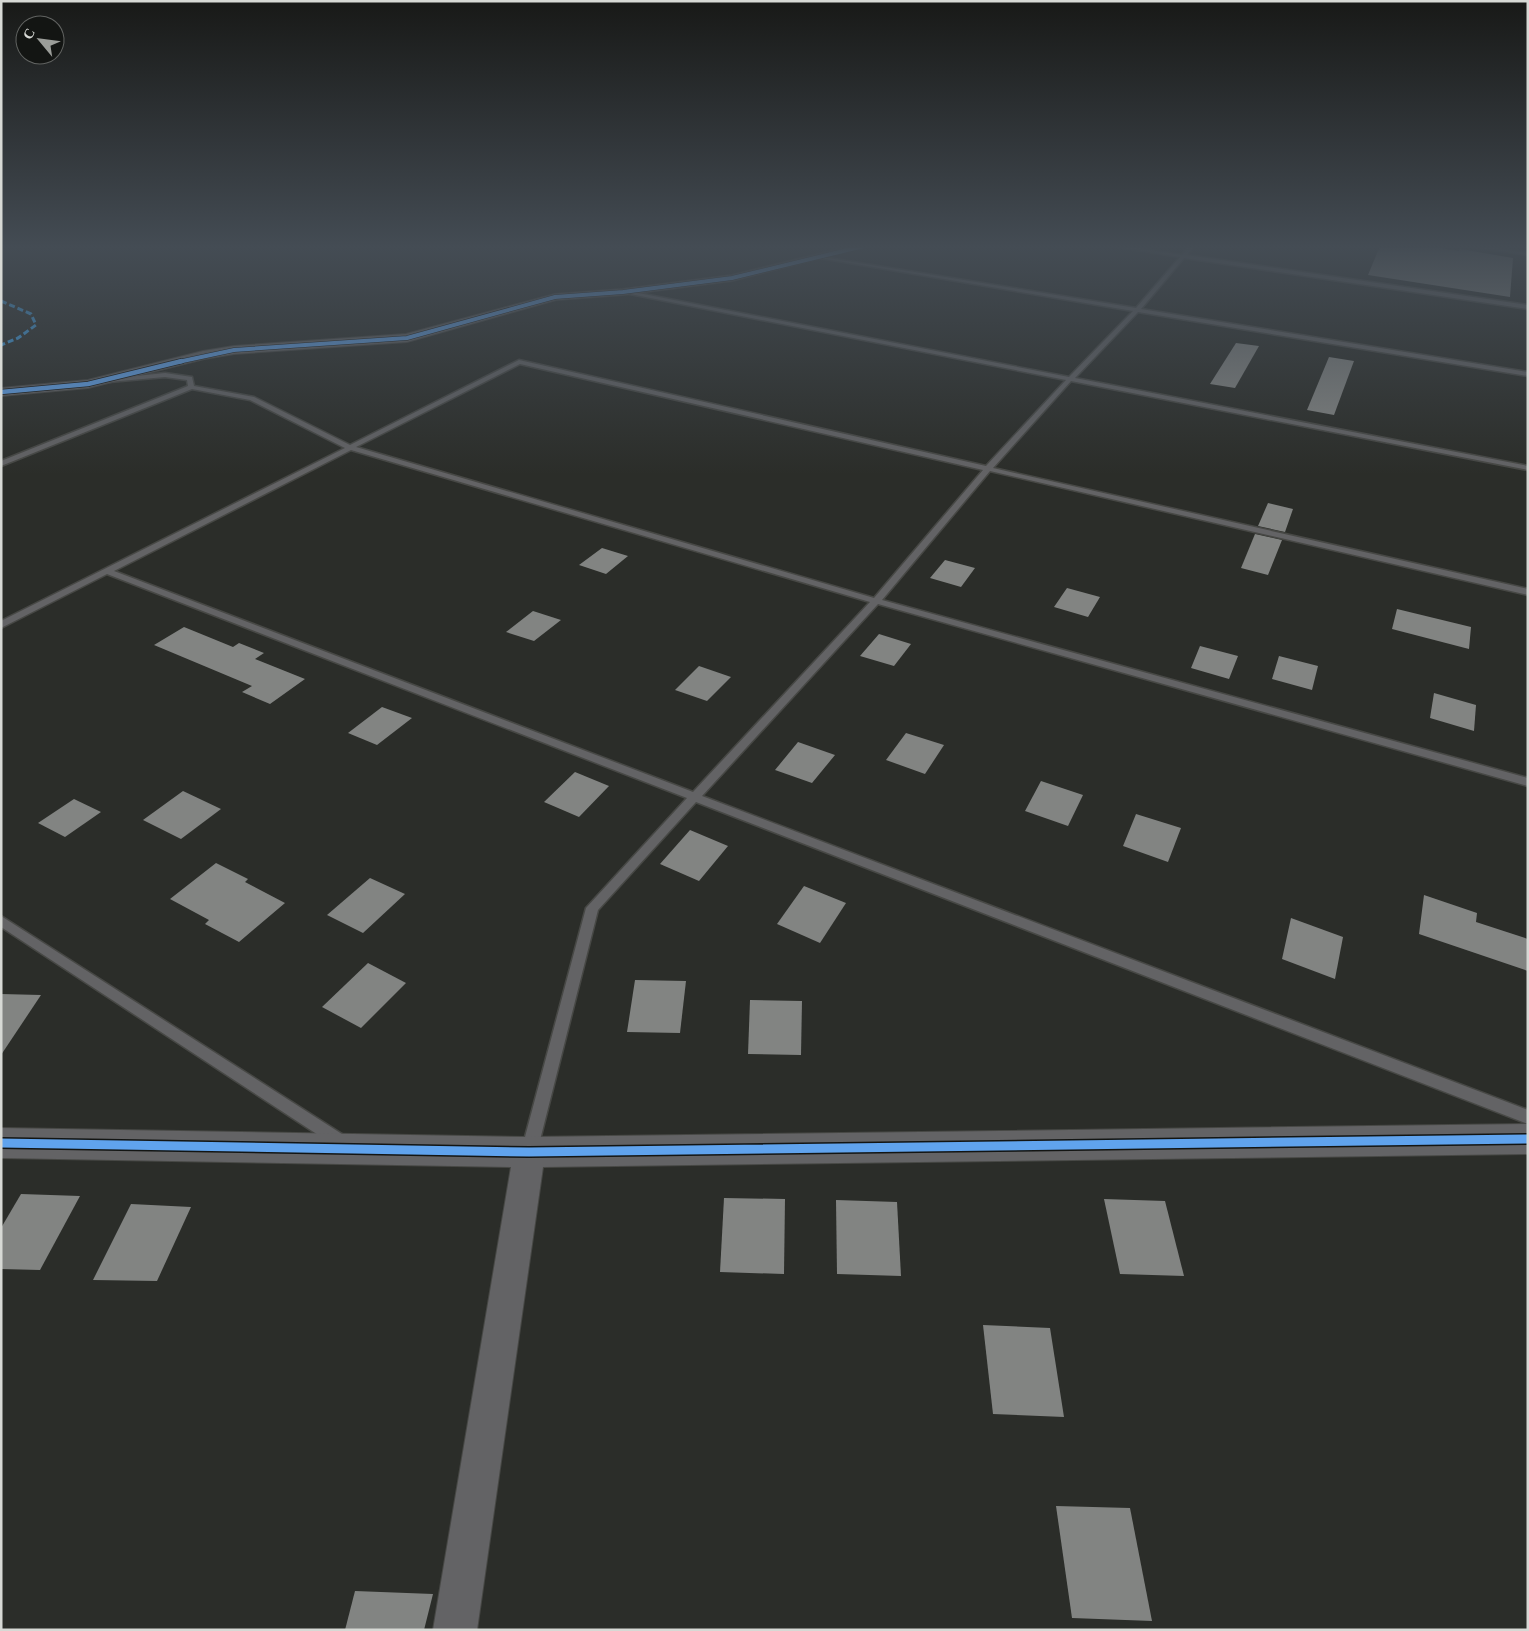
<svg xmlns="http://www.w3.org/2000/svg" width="1529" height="1631" font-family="Georgia,serif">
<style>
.building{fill:#828482}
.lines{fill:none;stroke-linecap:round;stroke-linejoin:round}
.service-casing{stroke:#474845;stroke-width:3}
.minor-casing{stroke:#474845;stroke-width:2}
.service{fill:#636365;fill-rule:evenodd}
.minor{fill:#636365;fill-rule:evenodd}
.quiet{stroke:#3fa9f5;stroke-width:3;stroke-dasharray:6 3;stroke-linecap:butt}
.cycleway-far2-casing{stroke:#131513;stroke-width:5}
.cycleway-far1-casing{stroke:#131513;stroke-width:6}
.cycleway-casing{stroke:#131513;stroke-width:12}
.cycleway-far2{stroke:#60a3ed;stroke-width:4}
.cycleway-far1{stroke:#60a3ed;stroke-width:4.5}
.cycleway{stroke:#60a3ed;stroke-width:9}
</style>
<rect width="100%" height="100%" fill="#2b2d29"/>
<!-- building -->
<g class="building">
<path d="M1380,246H1426L1459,251L1460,249L1513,258L1510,297L1368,275Z"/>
<path d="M1236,343L1259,346L1235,388L1210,384Z"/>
<path d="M1329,357L1354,361L1334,415L1307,410Z"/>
<path d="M1268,503L1293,509L1285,532L1258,526Z"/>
<path d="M1255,534L1282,540L1268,575L1241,568Z"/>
<path d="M602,548L628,556L606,574L579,565Z"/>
<path d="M945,560L975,568L961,587L930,578Z"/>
<path d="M1067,588L1100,597L1088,617L1054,607Z"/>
<path d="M1397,609L1471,627L1469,649L1392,629Z"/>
<path d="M533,611L561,620L534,641L506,632Z"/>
<path d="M184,627L233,647L239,643L264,653L255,659L305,679L270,704L242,692L252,686L154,645Z"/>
<path d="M879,634L911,644L894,666L860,656Z"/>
<path d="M1200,646L1238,656L1229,679L1191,668Z"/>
<path d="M1279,656L1318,666L1312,690L1272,679Z"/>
<path d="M699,666L731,677L707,701L675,690Z"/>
<path d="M1434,693L1476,705L1474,731L1430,718Z"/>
<path d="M382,707L412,718L377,745L348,733Z"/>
<path d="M906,733L944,745L925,774L886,760Z"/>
<path d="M798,742L835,755L812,783L775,770Z"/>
<path d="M575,772L609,786L579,817L544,802Z"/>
<path d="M1041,781L1083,795L1068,826L1025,811Z"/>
<path d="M183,791L221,809L181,839L143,820Z"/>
<path d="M74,799L101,812L65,837L38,823Z"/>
<path d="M1136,814L1181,828L1168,862L1123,846Z"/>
<path d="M690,830L728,846L699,881L660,864Z"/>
<path d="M216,863L248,879L245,882L285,903L239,942L205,924L209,920L170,899Z"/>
<path d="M370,878L405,894L363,933L327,915Z"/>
<path d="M804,886L846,903L820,943L777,924Z"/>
<path d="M1424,895L1477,913L1476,922L1528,939V971L1419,934Z"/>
<path d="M1291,918L1343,937L1335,979L1282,959Z"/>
<path d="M368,963L406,983L361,1028L322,1007Z"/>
<path d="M635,980L686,981L680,1033L627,1032Z"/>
<path d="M1,994L41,995L1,1055Z"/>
<path d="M750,1000L802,1001L801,1055L748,1054Z"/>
<path d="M21,1194L80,1196L40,1270L1,1269V1228Z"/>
<path d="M724,1198L785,1199L784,1274L720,1272Z"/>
<path d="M1104,1199L1165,1201L1184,1276L1120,1274Z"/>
<path d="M836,1200L897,1202L901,1276L837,1274Z"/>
<path d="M131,1204L191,1207L157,1281L93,1280Z"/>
<path d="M983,1325L1050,1328L1064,1417L993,1414Z"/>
<path d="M1056,1506L1130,1508L1152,1621L1072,1618Z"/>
<path d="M355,1591L433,1594L424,1630H345Z"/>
</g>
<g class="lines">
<defs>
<g id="service">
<path d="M1112,246H1126L1182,255L1189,246H1194L1187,255L1528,305V309L1184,258L1141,309L1528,372V376L1138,312L1075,378L1528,466V470L1071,381L993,468L1528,589V595L990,471L882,600L1528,778V786L878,604L702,796L1528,1110V1124L696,802L598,910L537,1152L534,1157L529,1159L524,1157L521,1152L586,908L687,798L107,574L1,628V621L345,448L250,400L192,389L1,466V461L188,386L187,380L165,377L109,382L107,381V379L165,373L192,377L194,386L254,397L350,445L519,360L986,466L1066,380L620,292L623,290L1069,377L1133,311L814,257L816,256L1136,308L1180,257ZM520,364L983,470L874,598L356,447ZM351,450L870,602L693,792L114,571Z"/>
<path d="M1466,246H1481L1528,253V255Z"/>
<path d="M1,916L345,1136L347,1141L345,1146L340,1148L335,1146L1,927Z"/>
</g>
<g id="minor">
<path d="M850,246H869L732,281L623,295L556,300L407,342L234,354L204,359L88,388L1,396V388L88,380L203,351L234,346L406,334L555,294L623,289L732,275Z"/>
<path d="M1528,1124V1154L543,1167L477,1630H433L511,1167L1,1158V1128L529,1137Z"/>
</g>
</defs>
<!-- service casing -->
<use href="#service" class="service-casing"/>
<!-- minor casing -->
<use href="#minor" class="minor-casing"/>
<!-- service -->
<use href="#service" class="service"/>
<!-- minor -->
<use href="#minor" class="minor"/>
<!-- quiet -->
<path class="quiet" d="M1,301L31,314L36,325L18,338L1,345"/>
<defs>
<path id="cycleway-far2" d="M178,362L234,350L407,338L555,297L623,292L732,278L864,246"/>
<path id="cycleway-far1" d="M1,392L88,384L182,361"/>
<path id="cycleway" d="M1,1143L529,1152L1528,1139"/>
</defs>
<!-- cycleway-far2 casing -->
<use href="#cycleway-far2" class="cycleway-far2-casing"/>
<!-- cycleway-far1 casing -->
<use href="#cycleway-far1" class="cycleway-far1-casing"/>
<!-- cycleway casing -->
<use href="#cycleway" class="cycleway-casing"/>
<!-- cycleway-far2 -->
<use href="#cycleway-far2" class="cycleway-far2"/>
<!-- cycleway-far1 -->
<use href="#cycleway-far1" class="cycleway-far1"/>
<!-- cycleway -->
<use href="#cycleway" class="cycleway"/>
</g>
<!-- sky -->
<linearGradient id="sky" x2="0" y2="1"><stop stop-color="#181917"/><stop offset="0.52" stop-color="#444c54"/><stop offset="1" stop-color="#444c54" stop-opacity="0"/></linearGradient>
<rect width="1529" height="475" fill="url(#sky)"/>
<!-- border -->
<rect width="1529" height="1631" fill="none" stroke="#d7d9d5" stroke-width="5"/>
<!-- north arrow -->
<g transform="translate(40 40) rotate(299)"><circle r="24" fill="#131513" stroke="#616361"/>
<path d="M0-4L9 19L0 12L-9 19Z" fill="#9b9d99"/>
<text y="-8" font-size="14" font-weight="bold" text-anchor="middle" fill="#d7d9d5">С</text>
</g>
</svg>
